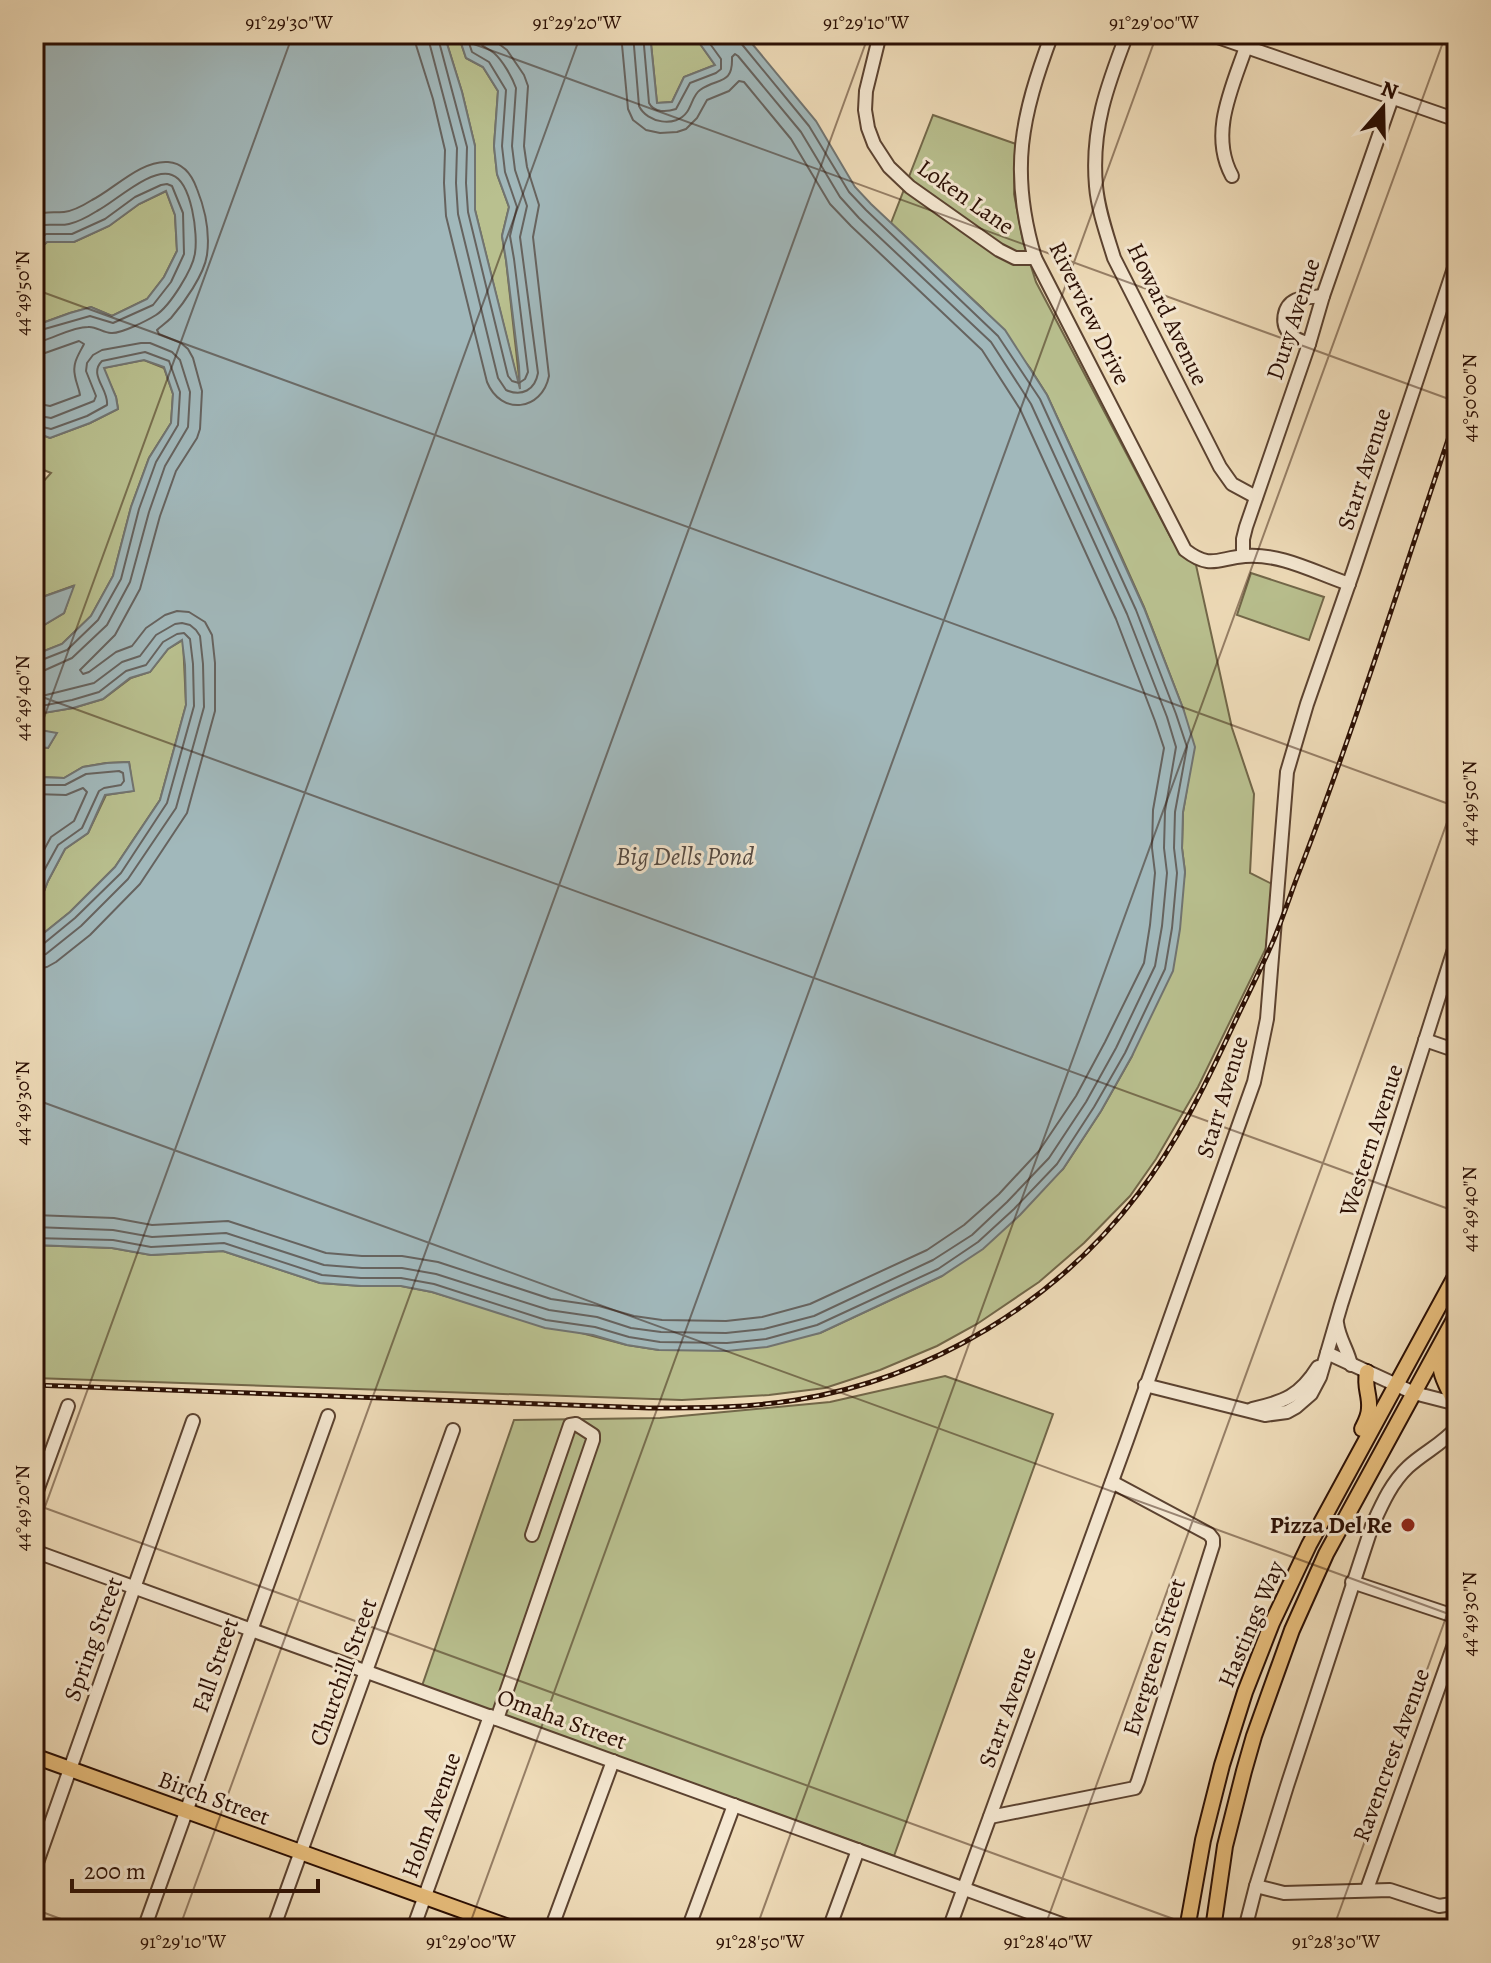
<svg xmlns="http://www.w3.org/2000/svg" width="1491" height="1963" font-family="Alegreya,serif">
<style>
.green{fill:#b9c08f;stroke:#726749;stroke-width:2}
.water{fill:#a1b8bb;stroke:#717471;stroke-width:2}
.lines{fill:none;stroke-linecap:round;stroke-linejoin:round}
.shore{stroke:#66635f;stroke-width:2}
.minor-casing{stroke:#5b4230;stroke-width:16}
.major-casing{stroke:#2a0e03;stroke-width:18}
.minor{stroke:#f5e8d2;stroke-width:12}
.major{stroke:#e8be7c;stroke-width:14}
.rail-casing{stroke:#2a0e03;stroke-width:5}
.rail{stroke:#f5e8d2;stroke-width:2;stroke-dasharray:6;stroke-linecap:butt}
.ticks{fill:none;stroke:#2a0e03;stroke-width:2;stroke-opacity:0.45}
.poi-dot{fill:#8f2418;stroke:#f5e8d2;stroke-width:3}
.labels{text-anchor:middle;stroke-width:6;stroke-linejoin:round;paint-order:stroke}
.street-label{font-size:24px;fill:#2a0e03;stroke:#f5e8d2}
.poi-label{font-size:24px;font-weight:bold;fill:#2a0e03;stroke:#f5e8d2;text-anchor:end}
.water-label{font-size:26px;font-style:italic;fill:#544a43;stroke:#f5e8d2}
.neatline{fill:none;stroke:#2a0e03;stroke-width:3}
.ticks-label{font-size:20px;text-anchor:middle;fill:#2a0e03}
</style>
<rect width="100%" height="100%" fill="#efdcb9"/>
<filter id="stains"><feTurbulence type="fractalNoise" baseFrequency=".0025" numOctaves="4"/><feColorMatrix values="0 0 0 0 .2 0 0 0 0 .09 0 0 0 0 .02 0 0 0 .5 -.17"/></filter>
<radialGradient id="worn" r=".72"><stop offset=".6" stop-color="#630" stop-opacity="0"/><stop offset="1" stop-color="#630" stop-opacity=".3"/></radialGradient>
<!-- green -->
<g class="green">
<path d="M444,34H458L466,58L483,67L498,91L494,146L497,174L509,207L502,236L506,260L521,395L475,210V146L462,92Z"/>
<path d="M650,34H693L715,65L684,77L672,102L657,103Z"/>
<path d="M933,115L1016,144L1014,194L1023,241L1036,282L1172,540L1184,556L1196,565L1232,728L1254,794L1250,873L1278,887L1269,918L1266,948L1198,1087L1156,1159L1130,1196L1084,1243L1039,1282L977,1324L937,1346L880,1370L825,1388L769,1395L682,1400L34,1378V1245L112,1248L151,1255L223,1251L320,1283L361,1286H401L432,1292L479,1306L627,1345L659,1350L820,1333L942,1276L1063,1169L1101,1111L1132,1056L1183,885L1185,872L1182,848L1183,812L1187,788L1184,711L1144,607L1118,549L1047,395L1030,368L983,309L891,223Z"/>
<path d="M166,191L175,215L177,251L164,277L147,299L112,316L91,307L70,313L34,326V254L47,242H74L109,226L139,204Z"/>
<path d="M144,360L164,368L173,394L171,423L149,458L131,507L113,576L91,616L62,644L34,655V631L64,613L73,586L34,600V486L43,482L51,473L34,466L37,449L34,448V432L50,438L90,423L118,409L116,397L103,368Z"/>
<path d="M1251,573L1324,597L1309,640L1237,615Z"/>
<path d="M183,640L186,705L160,800L115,867L70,912L34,941V906L39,904L48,881L65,849L88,833L106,795L133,791L129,762L106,763L83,767L64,778L39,777L34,762V746L48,748L56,734L40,730L43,713L73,708L103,699L131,678L150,672L168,649Z"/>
<path d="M945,1376L1053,1414L894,1856L422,1686L514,1420L660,1418L830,1402Z"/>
</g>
<!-- water -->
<g class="water">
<path d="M34,34H444L462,92L475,146V210L520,389L519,366L506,260L502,236L509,207L497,174L494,146L498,91L483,67L466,58L458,34H650L657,103L672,102L684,77L715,65L693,34H744L816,121L855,187L871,204L1005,330L1047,395L1144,608L1184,711L1195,747L1183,812L1182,848L1185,872L1180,929L1173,971L1132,1056L1101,1111L1063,1169L1020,1215L983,1249L942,1276L820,1333L767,1347L727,1351L659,1350L627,1345L593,1335L545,1328L432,1292L401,1286H361L320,1283L223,1251L151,1255L112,1248L34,1245V941L70,912L115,867L160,800L186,705L185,665L182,640L168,649L150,672L130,678L103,699L73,708L43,713L40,730L57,733L48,748L34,746V655L62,644L91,616L113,576L131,507L149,458L171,423L173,394L164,367L144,360L104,368L116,397L118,409L90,423L50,438L34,432V326L70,313L91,307L112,316L147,299L164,277L177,251L175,215L166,191L139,204L109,226L74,242H47L34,254Z"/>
<path d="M74,586L64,613L34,631V600Z"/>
<path d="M34,762L39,777L64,778L83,767L107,763L129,762L134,791L105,795L88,833L65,849L48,881L39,904L34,906Z"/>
</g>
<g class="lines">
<!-- shore -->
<g class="shore">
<path d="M415,34L416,45L433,99L445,150L444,183L446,216L487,382C501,416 542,411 549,376L533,237L539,205L527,167L524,146L528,86L524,75L507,50L491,38L489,34"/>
<path d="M427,34L457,148L456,183L458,214L498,378L506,390C522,397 535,390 538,373L520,237L527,206L515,170L512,146L516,88C512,77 503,61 494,53C484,45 481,49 477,34"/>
<path d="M437,34L467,147L466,183L468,212L508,376L512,381L519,383L525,379L528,372L514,259L510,236L517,207L505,172L502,146L506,90L489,62L472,52L466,34"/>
<path d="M643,34L649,103C654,113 667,112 676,109L690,83L716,73L721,69V59L703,34"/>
<path d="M34,215C45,211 53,213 64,212C73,211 84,205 92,200C114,189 141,160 168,162C184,163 192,175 197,189C205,209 210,233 207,255C204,275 184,303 171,318C166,323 161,326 157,330L159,334L181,343L188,349L193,358L202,391L200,429L197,438L176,471L160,516L140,589L115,635L80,670L83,674L89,672L116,652L132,646L146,628L165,615L177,611L189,612L205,622L212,635L215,663V711L187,813L140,884L90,935L56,962L47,967L34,969"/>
<path d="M34,229C46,221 56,227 69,224C78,222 89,216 97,211C115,202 151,167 172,175C192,182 198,235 195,253C193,269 170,306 156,315C148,320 121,334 111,333C103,333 96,326 88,327C73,327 56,337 42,341L34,342"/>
<path d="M34,243L46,234H72L105,219L135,197L161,185L167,184L172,186L183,213L184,254L171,282L153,305L113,323L90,316L34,332"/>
<path d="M34,354L45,353L79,341L84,344C79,354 72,363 75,376C76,383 79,388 80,395L50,406L34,403"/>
<path d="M34,415L51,418L94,401L96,396L86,371L87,363L93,355L102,350L141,343H150L172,352L180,360L190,392L188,427L165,466L149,512L130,582L107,625L72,658L43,671L34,672"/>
<path d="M34,425L51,429L87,416L107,405C109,389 88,375 102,361L145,352L169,361L180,392L178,425L156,462L139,509L121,579L98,620L67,650L39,661L34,662"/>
<path d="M34,698L94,683L122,662L140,656L156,635L175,624L182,623L190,625L196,630L200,636L203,664L204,707L176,808L128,879L81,926L46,954L34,957"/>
<path d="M34,718L36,710L41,706L72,700L99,692L126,671L146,665L163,642L177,634L184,633L190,639L193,664L194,706L167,803L121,873L75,918L42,945L34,947"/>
<path d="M34,783L40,785H65L86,774L119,771L123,773L124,781L121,785L104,788L99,791L82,828L58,845L40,878L34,895"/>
<path d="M34,794L66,795L83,788L87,792L74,821L51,837L34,868"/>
<path d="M34,1215L114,1218L152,1225L228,1221L326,1253L362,1256H402L438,1262L551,1299L599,1306L634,1316L662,1320L726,1321L762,1317L810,1304L927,1250L964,1225L999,1194L1039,1151L1076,1096L1105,1042L1144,963L1150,925L1155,873L1152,848L1153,810L1164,748L1155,721L1116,619L1020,409L982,350L851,226L830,204L791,139L744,82L739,81L729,91L707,100L697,118L686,129L677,132L660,133L646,130L633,120L628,109L621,34"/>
<path d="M34,1227L113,1230L152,1237L226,1233L324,1265L362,1268H402L436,1274L549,1310L597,1317L631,1328L661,1332L726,1333L764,1329L814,1316L933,1260L972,1235L1007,1202L1049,1158L1086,1102L1116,1048L1155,966L1162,926L1167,873L1164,848L1165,811L1176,747L1167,717L1127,614L1031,404L991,342L859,218L840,197L801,132L738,56L735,54L732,57C733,86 718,77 700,90C693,95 692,105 687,112C676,128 647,123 639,106L633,34"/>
<path d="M34,1238L113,1240L151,1247L224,1243L322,1275L361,1278H401L434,1284L546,1320L595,1327L629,1337L660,1342L727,1343L766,1339L817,1325L938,1269L978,1242L1014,1209L1057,1164L1094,1107L1125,1053L1165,969L1172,928L1177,873L1174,848L1175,812L1187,747L1176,714L1136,610L1040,399L998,336L866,210L849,192L809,126L740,42L738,34"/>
</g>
<defs>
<g id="minor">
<path d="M880,34L866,91L865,110L868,128L874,144L889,167L910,187L999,250L1015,258H1035"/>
<path d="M1052,34C1021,117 1009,171 1035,258L1185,550C1211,570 1218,558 1245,556C1281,553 1316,573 1349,584"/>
<path d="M1127,34C1107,86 1091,129 1096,186C1098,210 1107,235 1114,258L1220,467L1232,484L1256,497"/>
<path d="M1209,34L1457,120"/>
<path d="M1232,176C1209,134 1232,88 1246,47"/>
<path d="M1309,344C1303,342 1295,339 1291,335C1280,325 1283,306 1296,300C1303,297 1314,297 1323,296"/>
<path d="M1243,556V539L1246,527L1309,344L1323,296L1392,98"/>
<path d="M1425,1040L1457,1051"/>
<path d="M1337,1323C1339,1339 1348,1350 1351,1365"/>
<path d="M1327,1353L1414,1393L1457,1404"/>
<path d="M1145,1385L1265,1415L1287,1412L1296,1407L1311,1394L1320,1377L1341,1305L1457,940"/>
<path d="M1252,1409C1284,1402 1300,1396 1318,1367"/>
<path d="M34,1499L68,1406"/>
<path d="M34,1551L1075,1929"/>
<path d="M1352,1582L1457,1617"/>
<path d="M497,1719L593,1440V1435L576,1424L570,1425L532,1535"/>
<path d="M990,1817L1135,1788L1138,1781L1213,1545V1539L1209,1534L1112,1482"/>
<path d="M34,1871L193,1421"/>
<path d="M1256,1886L1284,1893L1390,1890L1439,1906L1452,1904L1457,1900"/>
<path d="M1367,1889L1457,1636"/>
<path d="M144,1929L328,1416"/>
<path d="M273,1929L453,1430"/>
<path d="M413,1929L490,1716"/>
<path d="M551,1929L613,1761"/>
<path d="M688,1929L734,1805"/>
<path d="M829,1929L858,1850"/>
<path d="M949,1929L1127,1440L1254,1082L1267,1019L1287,772L1307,704L1353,572L1457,259"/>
<path d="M1245,1929L1256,1886L1287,1786L1372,1526C1382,1504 1391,1483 1408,1467C1424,1452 1443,1444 1457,1427"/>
</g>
<g id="major">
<path d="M1442,1348C1436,1373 1446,1382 1455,1404"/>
<path d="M1362,1429C1365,1423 1369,1416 1369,1408C1370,1394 1364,1388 1367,1372"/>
<path d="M34,1756L514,1929"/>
<path d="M1187,1929L1203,1840L1222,1765L1245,1692L1272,1623L1309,1545L1457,1273"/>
<path d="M1213,1929L1225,1846L1244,1771L1254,1736L1292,1630L1326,1554L1457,1314"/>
</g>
</defs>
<!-- minor casing -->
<use href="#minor" class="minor-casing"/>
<!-- major casing -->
<use href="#major" class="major-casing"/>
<!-- minor -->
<use href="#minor" class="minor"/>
<!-- major -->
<use href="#major" class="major"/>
<defs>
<path id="rail" d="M34,1385L649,1408C698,1408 747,1408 796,1400C931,1378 1056,1302 1138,1194C1177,1143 1205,1086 1232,1028C1246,998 1261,969 1274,939C1282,920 1289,899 1296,880C1356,726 1404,569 1457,413"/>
</defs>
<!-- rail casing -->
<use href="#rail" class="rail-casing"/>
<!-- rail -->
<use href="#rail" class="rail"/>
</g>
<!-- ticks -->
<path class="ticks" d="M446,34L1457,402M34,289L1457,807M34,694L1457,1212M34,745L293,34M34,1099L1457,1617M34,1504L1201,1929M34,1537L581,34M34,1909L88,1929M179,1929L869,34M468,1929L1157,34M756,1929L1446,34M1044,1929L1457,795M1333,1929L1457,1587"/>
<!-- markers -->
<circle class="poi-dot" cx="1408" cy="1525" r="8"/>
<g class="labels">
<!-- street labels -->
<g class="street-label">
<text transform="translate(966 197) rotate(35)" y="8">Loken Lane</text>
<text transform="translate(1090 313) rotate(64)" y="8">Riverview Drive</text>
<text transform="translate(1168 314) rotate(64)" y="8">Howard Avenue</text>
<text transform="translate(1293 319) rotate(-72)" y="8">Dury Avenue</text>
<text transform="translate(1364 469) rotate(-72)" y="8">Starr Avenue</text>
<text transform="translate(1222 1097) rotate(-73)" y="8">Starr Avenue</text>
<text transform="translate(1371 1140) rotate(-72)" y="8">Western Avenue</text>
<text transform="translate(1251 1624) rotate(-67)" y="8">Hastings Way</text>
<text transform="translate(93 1639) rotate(-70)" y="8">Spring Street</text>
<text transform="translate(1154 1657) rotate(-73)" y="8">Evergreen Street</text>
<text transform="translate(215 1665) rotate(-71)" y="8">Fall Street</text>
<text transform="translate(343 1672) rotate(-70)" y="8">Churchill Street</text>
<text transform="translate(1007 1707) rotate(-70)" y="8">Starr Avenue</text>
<text transform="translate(562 1719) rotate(20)" y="8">Omaha Street</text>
<text transform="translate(1391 1755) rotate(-70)" y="8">Ravencrest Avenue</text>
<text transform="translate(214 1798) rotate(20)" y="8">Birch Street</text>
<text transform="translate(431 1815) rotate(-70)" y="8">Holm Avenue</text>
</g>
<!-- poi labels -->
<g class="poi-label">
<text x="1392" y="1533">Pizza Del Re</text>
</g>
<!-- water labels -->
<g class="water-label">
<text x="685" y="865">Big Dells Pond</text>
</g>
</g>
<!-- margin -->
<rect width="1491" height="1963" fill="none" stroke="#efdcb9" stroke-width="88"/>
<!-- north arrow -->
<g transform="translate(1383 108) rotate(20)" stroke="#f5e8d2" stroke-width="6" paint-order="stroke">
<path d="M0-6L14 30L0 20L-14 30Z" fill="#2a0e03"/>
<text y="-12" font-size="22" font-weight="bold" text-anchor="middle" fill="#2a0e03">N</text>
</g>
<!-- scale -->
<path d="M72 1879v12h246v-12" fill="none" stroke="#2a0e03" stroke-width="4"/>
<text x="84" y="1879" font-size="24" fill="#2a0e03" stroke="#f5e8d2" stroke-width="6" paint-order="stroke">200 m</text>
<rect x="44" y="44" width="1403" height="1875" class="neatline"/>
<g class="ticks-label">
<text x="289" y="29">91°29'30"W</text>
<text x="577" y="29">91°29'20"W</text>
<text x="866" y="29">91°29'10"W</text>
<text x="1154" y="29">91°29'00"W</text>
<text transform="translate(22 293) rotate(-90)" y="7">44°49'50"N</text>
<text transform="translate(1469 398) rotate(-90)" y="7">44°50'00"N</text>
<text transform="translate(22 698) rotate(-90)" y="7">44°49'40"N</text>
<text transform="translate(1469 803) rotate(-90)" y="7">44°49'50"N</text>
<text transform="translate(22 1103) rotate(-90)" y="7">44°49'30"N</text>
<text transform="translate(1469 1209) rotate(-90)" y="7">44°49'40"N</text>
<text transform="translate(22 1508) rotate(-90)" y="7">44°49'20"N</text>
<text transform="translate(1469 1614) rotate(-90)" y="7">44°49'30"N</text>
<text x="183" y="1948">91°29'10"W</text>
<text x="471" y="1948">91°29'00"W</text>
<text x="760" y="1948">91°28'50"W</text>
<text x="1048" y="1948">91°28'40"W</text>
<text x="1336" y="1948">91°28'30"W</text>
</g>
<rect width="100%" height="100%" filter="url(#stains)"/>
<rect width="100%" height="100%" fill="url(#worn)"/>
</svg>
